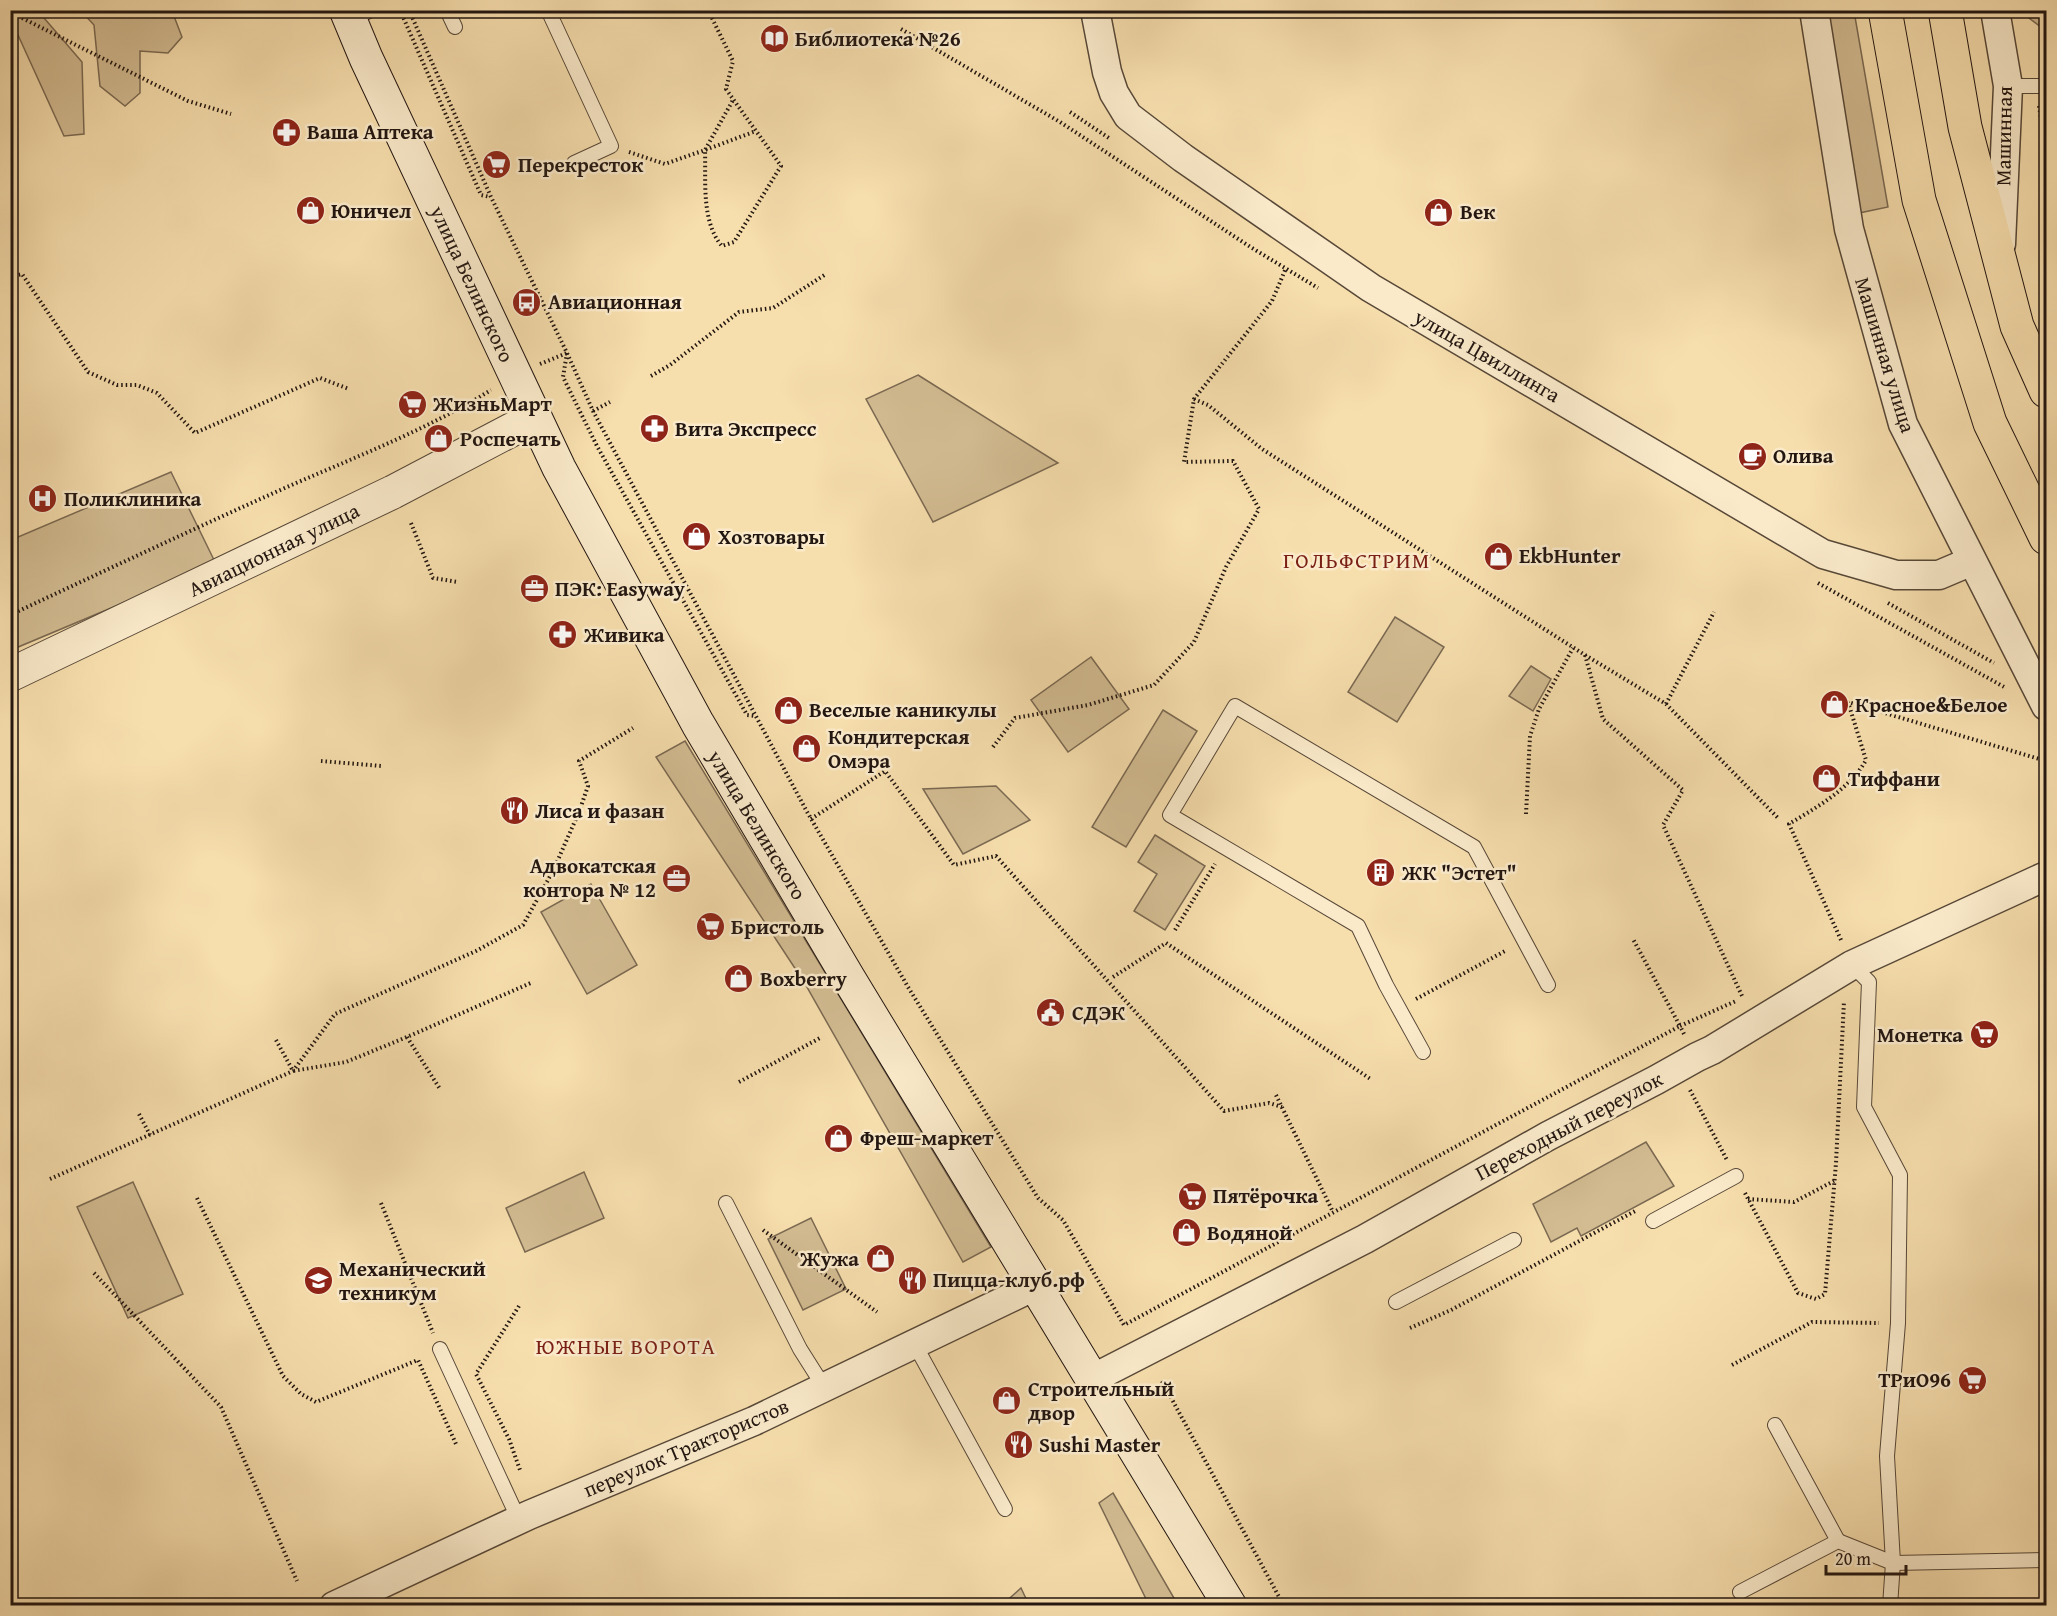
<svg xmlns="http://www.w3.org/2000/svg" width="2057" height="1616" font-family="'Gentium Book Plus',serif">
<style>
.green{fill:#d3bc92;stroke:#7a6952;stroke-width:1.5}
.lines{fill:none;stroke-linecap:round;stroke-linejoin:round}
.service-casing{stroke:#574838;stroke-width:16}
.minor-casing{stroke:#574838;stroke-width:31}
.tertiary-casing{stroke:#574838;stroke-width:35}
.secondary-casing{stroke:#221611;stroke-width:35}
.primary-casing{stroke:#221611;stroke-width:35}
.path{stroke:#221611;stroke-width:4;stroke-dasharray:1.5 3;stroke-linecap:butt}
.service{stroke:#faeaca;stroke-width:14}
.minor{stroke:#faeaca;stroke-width:28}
.tertiary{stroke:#faeaca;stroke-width:33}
.secondary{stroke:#faeaca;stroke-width:33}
.primary{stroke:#f7dead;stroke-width:33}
.labels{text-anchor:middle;stroke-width:5;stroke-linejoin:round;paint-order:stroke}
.poi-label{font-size:21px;font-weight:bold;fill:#221611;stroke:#faeaca;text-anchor:start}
.street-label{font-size:21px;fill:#221611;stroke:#faeaca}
.neighbourhood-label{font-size:22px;letter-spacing:1.5px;fill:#7a1f14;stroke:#faeaca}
</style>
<rect width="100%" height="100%" fill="#f7dead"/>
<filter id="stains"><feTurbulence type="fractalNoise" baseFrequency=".00333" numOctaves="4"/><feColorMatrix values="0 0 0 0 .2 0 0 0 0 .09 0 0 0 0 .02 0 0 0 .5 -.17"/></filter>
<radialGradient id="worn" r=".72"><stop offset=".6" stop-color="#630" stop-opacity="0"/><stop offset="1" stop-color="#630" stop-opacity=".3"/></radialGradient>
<!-- green -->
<g class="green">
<path d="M10,11H38L82,62L84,134L64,136L13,24Z"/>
<path d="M172,11L182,37L168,53L140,51V93L125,106L100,86L94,25L81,11Z"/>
<path d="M1824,11H1854L1888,207L1859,213Z"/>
<path d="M2028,11H2046V31L2029,18Z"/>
<path d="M918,375L1058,463L933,522L866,399Z"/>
<path d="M171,472L216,564L11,650V540Z"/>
<path d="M1395,617L1444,647L1397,722L1348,692Z"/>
<path d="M1091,657L1129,709L1068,752L1031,700Z"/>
<path d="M1531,666L1551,679L1533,711L1509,696Z"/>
<path d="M1163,710L1197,731L1126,847L1092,827Z"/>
<path d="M685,741L991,1247L963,1262L804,982L656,757Z"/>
<path d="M996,786L1030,820L963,854L923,789Z"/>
<path d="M1155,835L1205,866L1165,930L1134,911L1157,874L1138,862Z"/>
<path d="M591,884L637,965L587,994L541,912Z"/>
<path d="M1646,1142L1674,1186L1581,1236L1577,1228L1551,1242L1533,1204Z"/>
<path d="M584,1172L604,1218L525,1252L506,1208Z"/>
<path d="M133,1182L183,1294L128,1318L77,1207Z"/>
<path d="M811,1218L846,1289L803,1310L768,1239Z"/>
<path d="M1113,1493L1178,1605H1149L1099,1503Z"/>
<path d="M1021,1588L1029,1605H1002Z"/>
</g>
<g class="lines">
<defs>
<g id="service">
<path d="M447,10L455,27"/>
<path d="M548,10L611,146L574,163"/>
<path d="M350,20L371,10"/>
<path d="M2008,86H2046"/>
<path d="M1852,965L1869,982L1864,1107L1900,1175L1898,1323L1887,1456L1893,1563L1890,1606"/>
<path d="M1423,1052L1386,985L1358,926L1170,815L1235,706L1474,847L1548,985"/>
<path d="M726,1203L800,1349L824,1387"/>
<path d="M1653,1221L1736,1176"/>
<path d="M1396,1302L1514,1240"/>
<path d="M914,1343L1005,1509"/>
<path d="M440,1349L519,1520"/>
<path d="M1775,1425L1838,1541"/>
<path d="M1740,1592L1838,1541L1893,1563L2046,1560"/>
</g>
<g id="minor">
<path d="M1095,10L1107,72L1114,93L1128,116L1183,158L1371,288L1823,554L1896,575H1939L1972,561"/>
<path d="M1814,10L1849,229L1903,424L2046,706"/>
<path d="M1995,10L2008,86L2001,244"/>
<path d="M1092,1379L1365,1239L1548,1136L1656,1080L1697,1057L1712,1050L1852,965L2046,876"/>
<path d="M334,1606L529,1515L754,1421L1035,1286"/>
</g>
<path id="tertiary" d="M10,675L393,492L534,418"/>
<path id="secondary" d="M346,10L366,58L559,468L698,724L849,979L1230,1606"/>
<g id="primary">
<path d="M1885,10L1919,200L1990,423L2046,538"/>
<path d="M1945,10L1965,127L2017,326L2046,391"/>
</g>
</defs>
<!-- service casing -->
<use href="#service" class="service-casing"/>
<!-- minor casing -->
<use href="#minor" class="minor-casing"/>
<!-- tertiary casing -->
<use href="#tertiary" class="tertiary-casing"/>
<!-- secondary casing -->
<use href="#secondary" class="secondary-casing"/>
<!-- primary casing -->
<use href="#primary" class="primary-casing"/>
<!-- path -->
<g class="path">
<path d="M400,10L481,195L490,197"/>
<path d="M409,10L491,197L567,353L593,411L806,810L908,987L1038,1198L1063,1220L1124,1325L1680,1026L1633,939"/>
<path d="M708,10L733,61L726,89C744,115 763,140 781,166L734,242L722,246C701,222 706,180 705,150L756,131"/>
<path d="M10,12L188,101L231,114"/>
<path d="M901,29L1060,122L1252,248L1318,288"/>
<path d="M2039,106L2046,150"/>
<path d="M1070,112L1109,138"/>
<path d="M629,152L665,164L705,150L733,100"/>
<path d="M10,277L22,274L88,372L117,385H137L157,393L195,433L320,378L349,389"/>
<path d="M567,353L563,377L597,446L747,715L756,716"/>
<path d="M540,364L567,353"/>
<path d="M651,376L670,365L739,312L773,308L826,274"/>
<path d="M1194,399L1208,405L1262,449L1585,655L1603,719L1683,790L1663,825L1743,998"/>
<path d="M593,411L610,402"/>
<path d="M411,523L433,578L458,582"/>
<path d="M1818,583L2006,688"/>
<path d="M1888,603L1994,663"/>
<path d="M10,615C100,573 189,531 278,491C350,459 425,431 491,390"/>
<path d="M1585,655L1666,704L1779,819"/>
<path d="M1666,704L1714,612"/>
<path d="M993,747L1015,718L1088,705L1154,685L1194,642L1226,567L1259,509L1233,461L1184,462L1194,399L1272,301L1286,268"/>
<path d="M321,761L381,766"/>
<path d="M1526,814L1530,736L1539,709L1573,648"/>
<path d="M811,819L885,771L954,865L996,856L1224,1111L1269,1103L1282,1107"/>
<path d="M1175,930L1215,864"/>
<path d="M1841,940L1789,824C1817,807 1850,789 1866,760L1848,702L2046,761"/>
<path d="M1113,977L1166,943L1372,1080"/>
<path d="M1416,999L1507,950"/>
<path d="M1684,1034L1680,1026L1736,1001"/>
<path d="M407,1037L440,1089"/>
<path d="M276,1040L293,1071L346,1062L407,1037L533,982"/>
<path d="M739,1082L820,1038"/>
<path d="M1690,1090L1727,1160"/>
<path d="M1276,1095L1333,1212"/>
<path d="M139,1114L150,1135"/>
<path d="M50,1179L293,1071L335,1014L476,951L523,925L553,871L579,812L588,786L579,761L633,728"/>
<path d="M1745,1193L1798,1293L1816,1299L1825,1294L1836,1163L1844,1001"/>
<path d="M197,1198L283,1376L301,1394L316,1402L418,1360L456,1444"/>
<path d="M1748,1199L1794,1202L1834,1181"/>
<path d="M381,1203L433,1333"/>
<path d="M763,1230L877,1312"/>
<path d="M94,1273L221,1407L297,1581"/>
<path d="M519,1306L476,1374L509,1439L520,1470"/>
<path d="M1410,1328L1451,1310L1637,1210"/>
<path d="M1732,1365L1812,1322L1879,1323"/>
<path d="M1162,1381L1284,1606"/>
<path d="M452,1601L454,1606"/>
<path d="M128,1605L129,1606"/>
</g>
<!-- service -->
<use href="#service" class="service"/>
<!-- minor -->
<use href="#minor" class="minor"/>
<!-- tertiary -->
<use href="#tertiary" class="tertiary"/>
<!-- secondary -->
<use href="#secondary" class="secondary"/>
<!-- primary -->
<use href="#primary" class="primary"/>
</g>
<!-- icons -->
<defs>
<symbol id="library-disc" viewBox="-11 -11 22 22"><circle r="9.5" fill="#8f2418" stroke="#faeaca"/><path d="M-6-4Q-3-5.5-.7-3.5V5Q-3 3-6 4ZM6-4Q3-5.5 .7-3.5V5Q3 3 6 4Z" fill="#fff"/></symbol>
<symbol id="pharmacy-disc" viewBox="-11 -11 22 22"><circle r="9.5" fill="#8f2418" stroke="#faeaca"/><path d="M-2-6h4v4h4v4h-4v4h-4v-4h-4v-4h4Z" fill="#fff"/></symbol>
<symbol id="supermarket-disc" viewBox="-11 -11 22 22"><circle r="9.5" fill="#8f2418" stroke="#faeaca"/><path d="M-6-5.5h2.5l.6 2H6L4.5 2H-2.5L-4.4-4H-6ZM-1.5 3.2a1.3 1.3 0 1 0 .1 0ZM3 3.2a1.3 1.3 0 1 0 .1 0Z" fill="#fff"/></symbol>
<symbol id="shop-disc" viewBox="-11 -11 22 22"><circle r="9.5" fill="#8f2418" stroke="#faeaca"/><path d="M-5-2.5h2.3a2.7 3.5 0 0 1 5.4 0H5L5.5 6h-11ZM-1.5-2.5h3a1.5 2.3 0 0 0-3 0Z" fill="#fff"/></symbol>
<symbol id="bus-disc" viewBox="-11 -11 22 22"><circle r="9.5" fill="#8f2418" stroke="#faeaca"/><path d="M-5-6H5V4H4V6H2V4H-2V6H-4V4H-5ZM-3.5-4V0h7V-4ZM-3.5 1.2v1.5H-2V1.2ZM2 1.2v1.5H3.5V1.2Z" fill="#fff"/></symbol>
<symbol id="cafe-disc" viewBox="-11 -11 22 22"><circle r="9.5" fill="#8f2418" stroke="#faeaca"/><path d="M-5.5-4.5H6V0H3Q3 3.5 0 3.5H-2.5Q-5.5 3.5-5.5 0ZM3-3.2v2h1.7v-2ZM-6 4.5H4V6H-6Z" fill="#fff"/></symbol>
<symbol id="hospital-disc" viewBox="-11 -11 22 22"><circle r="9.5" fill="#8f2418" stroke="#faeaca"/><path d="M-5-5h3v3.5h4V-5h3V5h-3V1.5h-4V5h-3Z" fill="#fff"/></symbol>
<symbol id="office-disc" viewBox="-11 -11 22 22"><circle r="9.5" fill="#8f2418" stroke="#faeaca"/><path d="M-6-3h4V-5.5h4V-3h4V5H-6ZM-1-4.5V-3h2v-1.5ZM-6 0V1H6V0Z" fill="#fff"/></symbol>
<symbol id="restaurant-disc" viewBox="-11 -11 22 22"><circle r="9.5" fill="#8f2418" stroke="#faeaca"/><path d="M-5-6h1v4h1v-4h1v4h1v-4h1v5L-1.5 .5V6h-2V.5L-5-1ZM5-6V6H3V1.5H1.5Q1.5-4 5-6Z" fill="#fff"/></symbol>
<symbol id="building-disc" viewBox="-11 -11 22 22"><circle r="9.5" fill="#8f2418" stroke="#faeaca"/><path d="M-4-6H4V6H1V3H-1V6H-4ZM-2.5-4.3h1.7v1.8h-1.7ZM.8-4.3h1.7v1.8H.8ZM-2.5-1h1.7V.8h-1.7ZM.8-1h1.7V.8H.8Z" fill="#fff"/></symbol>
<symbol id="civic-disc" viewBox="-11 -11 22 22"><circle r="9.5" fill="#8f2418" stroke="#faeaca"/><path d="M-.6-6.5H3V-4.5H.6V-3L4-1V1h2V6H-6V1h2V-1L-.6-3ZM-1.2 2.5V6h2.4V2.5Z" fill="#fff"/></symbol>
<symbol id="university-disc" viewBox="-11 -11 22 22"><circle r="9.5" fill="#8f2418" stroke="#faeaca"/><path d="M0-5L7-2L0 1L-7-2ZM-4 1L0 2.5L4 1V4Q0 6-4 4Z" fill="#fff"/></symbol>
</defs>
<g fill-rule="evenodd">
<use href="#library-disc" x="758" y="22" width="33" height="33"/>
<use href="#pharmacy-disc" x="270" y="116" width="33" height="33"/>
<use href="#supermarket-disc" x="480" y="148" width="33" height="33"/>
<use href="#shop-disc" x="294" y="194" width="33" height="33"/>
<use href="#shop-disc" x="1422" y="196" width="33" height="33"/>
<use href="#bus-disc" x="510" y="286" width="33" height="33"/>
<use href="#supermarket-disc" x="396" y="388" width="33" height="33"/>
<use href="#pharmacy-disc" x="638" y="412" width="33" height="33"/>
<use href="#shop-disc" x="422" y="422" width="33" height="33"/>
<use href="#cafe-disc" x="1736" y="440" width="33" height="33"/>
<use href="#hospital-disc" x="26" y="482" width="33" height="33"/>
<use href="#shop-disc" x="680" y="520" width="33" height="33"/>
<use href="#shop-disc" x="1482" y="540" width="33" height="33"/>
<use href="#office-disc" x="518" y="572" width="33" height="33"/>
<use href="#pharmacy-disc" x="546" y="618" width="33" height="33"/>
<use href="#shop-disc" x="1818" y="688" width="33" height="33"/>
<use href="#shop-disc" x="772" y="694" width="33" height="33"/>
<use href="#shop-disc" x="790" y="732" width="33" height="33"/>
<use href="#shop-disc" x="1810" y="762" width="33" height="33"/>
<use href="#restaurant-disc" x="498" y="794" width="33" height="33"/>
<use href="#building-disc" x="1364" y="856" width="33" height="33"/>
<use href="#office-disc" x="660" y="862" width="33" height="33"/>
<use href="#supermarket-disc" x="694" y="910" width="33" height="33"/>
<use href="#shop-disc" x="722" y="962" width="33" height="33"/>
<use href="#civic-disc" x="1034" y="996" width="33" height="33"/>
<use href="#supermarket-disc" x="1968" y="1018" width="33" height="33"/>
<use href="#shop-disc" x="822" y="1122" width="33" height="33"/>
<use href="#supermarket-disc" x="1176" y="1180" width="33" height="33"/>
<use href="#shop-disc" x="1170" y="1216" width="33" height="33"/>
<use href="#shop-disc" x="864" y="1242" width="33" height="33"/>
<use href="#restaurant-disc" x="896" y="1264" width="33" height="33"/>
<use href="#university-disc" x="302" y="1264" width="33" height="33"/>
<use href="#supermarket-disc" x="1956" y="1364" width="33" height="33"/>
<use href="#shop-disc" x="990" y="1384" width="33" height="33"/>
<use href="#restaurant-disc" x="1002" y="1428" width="33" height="33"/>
</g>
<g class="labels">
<!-- poi labels -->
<g class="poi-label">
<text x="795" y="46">Библиотека №26</text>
<text x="307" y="139">Ваша Аптека</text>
<text x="518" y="172">Перекресток</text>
<text x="331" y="218">Юничел</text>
<text x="1460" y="219">Век</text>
<text x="548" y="309">Авиационная</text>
<text x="433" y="411">ЖизньМарт</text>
<text x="675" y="436">Вита Экспресс</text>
<text x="460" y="446">Роспечать</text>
<text x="1773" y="463">Олива</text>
<text x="64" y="506">Поликлиника</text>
<text x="718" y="544">Хозтовары</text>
<text x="1519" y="563">EkbHunter</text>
<text x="555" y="596">ПЭК: Easyway</text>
<text x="584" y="642">Живика</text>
<text x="1855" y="712">Красное&amp;Белое</text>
<text x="809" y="717">Веселые каникулы</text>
<text x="828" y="744">Кондитерская<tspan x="828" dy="24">Омэра</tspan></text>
<text x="1848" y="786">Тиффани</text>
<text x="535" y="818">Лиса и фазан</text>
<text x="656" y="873" text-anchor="end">Адвокатская<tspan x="656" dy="24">контора № 12</tspan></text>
<text x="1402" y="880">ЖК "Эстет"</text>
<text x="731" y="934">Бристоль</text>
<text x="760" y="986">Boxberry</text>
<text x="1072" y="1020">СДЭК</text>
<text x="1963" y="1042" text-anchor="end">Монетка</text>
<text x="860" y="1145">Фреш-маркет</text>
<text x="1213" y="1203">Пятёрочка</text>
<text x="1207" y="1240">Водяной</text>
<text x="859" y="1266" text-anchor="end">Жужа</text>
<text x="339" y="1276">Механический<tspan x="339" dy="24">техникум</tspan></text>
<text x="933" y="1287">Пицца-клуб.рф</text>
<text x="1951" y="1387" text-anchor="end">ТРиО96</text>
<text x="1028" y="1396">Строительный<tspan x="1028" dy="24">двор</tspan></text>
<text x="1039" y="1452">Sushi Master</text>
</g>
<!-- street labels -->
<g class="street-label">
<text transform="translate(2004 136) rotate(-89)" y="7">Машинная</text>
<text transform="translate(472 284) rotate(65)" y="7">улица Белинского</text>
<text transform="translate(1885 355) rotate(73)" y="7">Машинная улица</text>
<text transform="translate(1487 356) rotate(30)" y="7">улица Цвиллинга</text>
<text transform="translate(274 550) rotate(-26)" y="7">Авиационная улица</text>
<text transform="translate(757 825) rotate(59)" y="7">улица Белинского</text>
<text transform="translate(1569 1126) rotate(-28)" y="7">Переходный переулок</text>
<text transform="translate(686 1448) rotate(-23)" y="7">переулок Трактористов</text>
</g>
<!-- neighbourhood labels -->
<g class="neighbourhood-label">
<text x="1357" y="568">ГОЛЬФСТРИМ</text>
<text x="626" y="1354">ЮЖНЫЕ ВОРОТА</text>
</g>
</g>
<!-- margin -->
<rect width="2057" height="1616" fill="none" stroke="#f7dead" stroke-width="36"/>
<rect x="12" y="12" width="2033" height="1592" fill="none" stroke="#221611" stroke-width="3"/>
<rect x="18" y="18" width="2021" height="1580" fill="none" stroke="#221611" stroke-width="1.5"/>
<!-- scale -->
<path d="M1826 1565v9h80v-9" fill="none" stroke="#221611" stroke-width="3"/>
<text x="1835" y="1565" font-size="18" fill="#221611" stroke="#faeaca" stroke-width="4.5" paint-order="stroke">20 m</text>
<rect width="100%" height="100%" filter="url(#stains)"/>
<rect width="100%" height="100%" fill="url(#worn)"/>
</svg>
